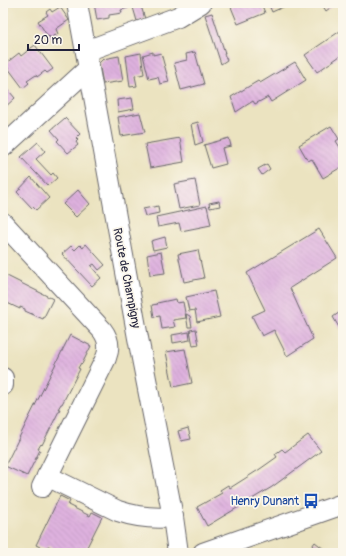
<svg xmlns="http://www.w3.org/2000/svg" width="346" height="556" font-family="Pangolin,sans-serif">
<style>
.building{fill:url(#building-back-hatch)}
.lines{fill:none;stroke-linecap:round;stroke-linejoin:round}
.minor-casing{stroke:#68666a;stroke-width:22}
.minor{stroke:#fff;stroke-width:20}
.labels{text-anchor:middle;stroke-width:3.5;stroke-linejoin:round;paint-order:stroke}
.street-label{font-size:12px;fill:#22223b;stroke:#fbf7ec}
.transit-label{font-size:12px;fill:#164399;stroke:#fbf7ec;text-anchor:end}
</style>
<defs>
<pattern id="building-back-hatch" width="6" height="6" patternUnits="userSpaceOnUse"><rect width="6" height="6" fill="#deb1de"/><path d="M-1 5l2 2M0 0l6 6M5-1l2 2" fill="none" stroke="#be98bf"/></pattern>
</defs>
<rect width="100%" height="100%" fill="#fbf7ec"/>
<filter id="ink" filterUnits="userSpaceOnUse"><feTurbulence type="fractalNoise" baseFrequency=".025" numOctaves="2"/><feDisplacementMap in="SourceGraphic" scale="8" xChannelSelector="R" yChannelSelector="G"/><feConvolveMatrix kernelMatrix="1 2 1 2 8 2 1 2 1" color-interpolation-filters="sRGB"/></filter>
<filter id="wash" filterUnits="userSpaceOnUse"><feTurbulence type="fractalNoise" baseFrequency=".012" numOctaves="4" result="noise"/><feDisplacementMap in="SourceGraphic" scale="16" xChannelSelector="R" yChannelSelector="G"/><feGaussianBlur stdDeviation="0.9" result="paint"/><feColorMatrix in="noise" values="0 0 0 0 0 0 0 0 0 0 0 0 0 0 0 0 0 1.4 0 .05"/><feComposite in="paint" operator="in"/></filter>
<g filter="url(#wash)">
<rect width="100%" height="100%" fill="#ebe3c0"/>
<g id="blocks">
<!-- building -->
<g class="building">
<path d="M94,3H127L128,8L121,10L122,13L109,15V18L97,20Z"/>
<path d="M136,3H149L141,6L145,19L137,21L132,4Z"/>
<path d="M241,3H261L265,13L238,24L231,7Z"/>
<path d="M268,3H292L272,12Z"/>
<path d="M321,3H332L334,5L326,11Z"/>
<path d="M60,7L69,20L56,29L58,34L50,38L49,36L48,37L38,21L48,15L46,12L50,9L52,12Z"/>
<path d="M212,13L225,53L224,54L227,60L221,64L205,15Z"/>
<path d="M343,29V54L317,72L305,55Z"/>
<path d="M35,45L53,69L47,73L45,71L37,77L36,75L27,81L29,83L23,88L5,64L19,53L21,56Z"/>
<path d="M153,52V55L161,53L169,82L160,84L158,77L149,79L143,55Z"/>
<path d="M195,52L204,84L181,90L174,63L187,60L186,54Z"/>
<path d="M141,53L144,74L135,76L137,86L130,87L126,56Z"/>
<path d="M119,56L123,81L103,84L99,63L103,59Z"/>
<path d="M295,62L306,80L271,102L268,97L255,104L253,101L236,112L231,97L258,81L260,83Z"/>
<path d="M4,85L15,98L3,109V86Z"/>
<path d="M132,98L134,109L118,112L117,100Z"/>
<path d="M140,113L145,132L121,136L118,117Z"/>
<path d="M65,118L80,134L76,138L78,140L76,142L78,145L68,153L57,141L59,139L51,130Z"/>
<path d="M198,122L203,142L195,145L191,124Z"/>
<path d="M331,126L339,139L336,141L343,152V166L323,178L312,159L308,161L299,145Z"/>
<path d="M180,138L184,162L150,168L145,144Z"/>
<path d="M229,138L231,146L222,148L226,164L211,168L204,145Z"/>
<path d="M38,142L45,151L36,159L51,175L53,173L57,178L48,186L21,157Z"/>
<path d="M267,164L270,169L262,175L258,169Z"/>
<path d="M31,177L49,198L36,210L33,207L32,208L17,192Z"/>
<path d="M195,180L200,205L179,209L174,184Z"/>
<path d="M78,190L90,204L76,217L63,204Z"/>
<path d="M219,201L220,206L210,208L209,203Z"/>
<path d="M158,206L159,213L145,216L143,209Z"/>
<path d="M207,206L211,225L181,231L179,223L158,227L156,217Z"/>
<path d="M319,229L337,258L290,288L313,339L287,356L274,330L262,336L252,316L265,310L247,273Z"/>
<path d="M165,237L167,247L153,250L151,241Z"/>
<path d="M86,244L105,265L99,270L94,264L91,266L101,278L92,286L62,254L71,246L75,250L80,245L83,248Z"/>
<path d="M198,250L204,278L184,282L178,254Z"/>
<path d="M161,252L165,273L150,275L147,255Z"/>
<path d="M3,274L53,299L43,319L25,311V309L20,307V309L3,301Z"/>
<path d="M214,291L220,317L197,322L195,310L189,311L186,297Z"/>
<path d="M176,299L177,303L183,302L186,318L173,320L175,327L162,329L160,316L154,317L152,305L158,304L157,303Z"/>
<path d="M343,310V327L340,329L333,317Z"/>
<path d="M186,314L190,316L192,327H188Z"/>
<path d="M196,329L199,345L193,346L190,330Z"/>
<path d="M189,332L190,340L173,343L172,335Z"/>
<path d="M70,335L91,346L82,364L81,363L78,368L80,369L62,404H61L58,409H60L42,445L41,444L38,449L40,450L27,476L5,466Z"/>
<path d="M185,349L192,383L173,387L166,352Z"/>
<path d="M188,428L191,439L181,441L178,431Z"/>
<path d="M308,435L321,451L272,487L207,526L197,507L222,493L220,490L228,485L230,488L260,469L277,457L275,454L282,449L285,452Z"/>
<path d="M60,496L70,501L68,505L90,516L92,512L102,517L84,553H62L48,546L46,550L36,545Z"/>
<path d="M315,542L329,553H307Z"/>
</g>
</g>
</g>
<g filter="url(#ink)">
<use href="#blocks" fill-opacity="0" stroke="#68666a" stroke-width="1"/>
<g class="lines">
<defs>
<g id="minor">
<path d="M77,3L138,338L173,517L178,553"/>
<path d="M86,51L178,17L201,3"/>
<path d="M3,147L89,68"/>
<path d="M3,223L102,330C109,339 110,348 106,358L42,487"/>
<path d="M3,378V385"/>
<path d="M47,476L118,511C136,517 154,519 173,517"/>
<path d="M203,553L343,504"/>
</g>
</defs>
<!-- minor casing -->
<use href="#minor" class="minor-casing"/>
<!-- minor -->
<use href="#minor" class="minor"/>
</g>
</g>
<!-- icons -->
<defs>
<symbol id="bus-bare" viewBox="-9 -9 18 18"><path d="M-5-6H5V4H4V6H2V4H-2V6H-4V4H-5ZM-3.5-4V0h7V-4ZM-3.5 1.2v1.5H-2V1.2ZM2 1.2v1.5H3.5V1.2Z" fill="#1a4fb4" stroke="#fbf7ec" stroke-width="2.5" paint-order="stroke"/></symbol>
</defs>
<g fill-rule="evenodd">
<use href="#bus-bare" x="300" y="490" width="22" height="22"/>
</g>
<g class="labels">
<!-- street labels -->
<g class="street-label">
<text transform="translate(127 278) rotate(79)" y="4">Route de Champigny</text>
</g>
<!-- transit labels -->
<g class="transit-label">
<text x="299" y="505">Henry Dunant</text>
</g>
</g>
<!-- margin -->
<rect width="346" height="556" fill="none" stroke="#fbf7ec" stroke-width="16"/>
<!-- scale -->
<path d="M28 44v6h51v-6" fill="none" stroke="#22223b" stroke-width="2"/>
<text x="34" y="44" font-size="12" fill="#22223b" stroke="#fbf7ec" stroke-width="3" paint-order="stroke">20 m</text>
</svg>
